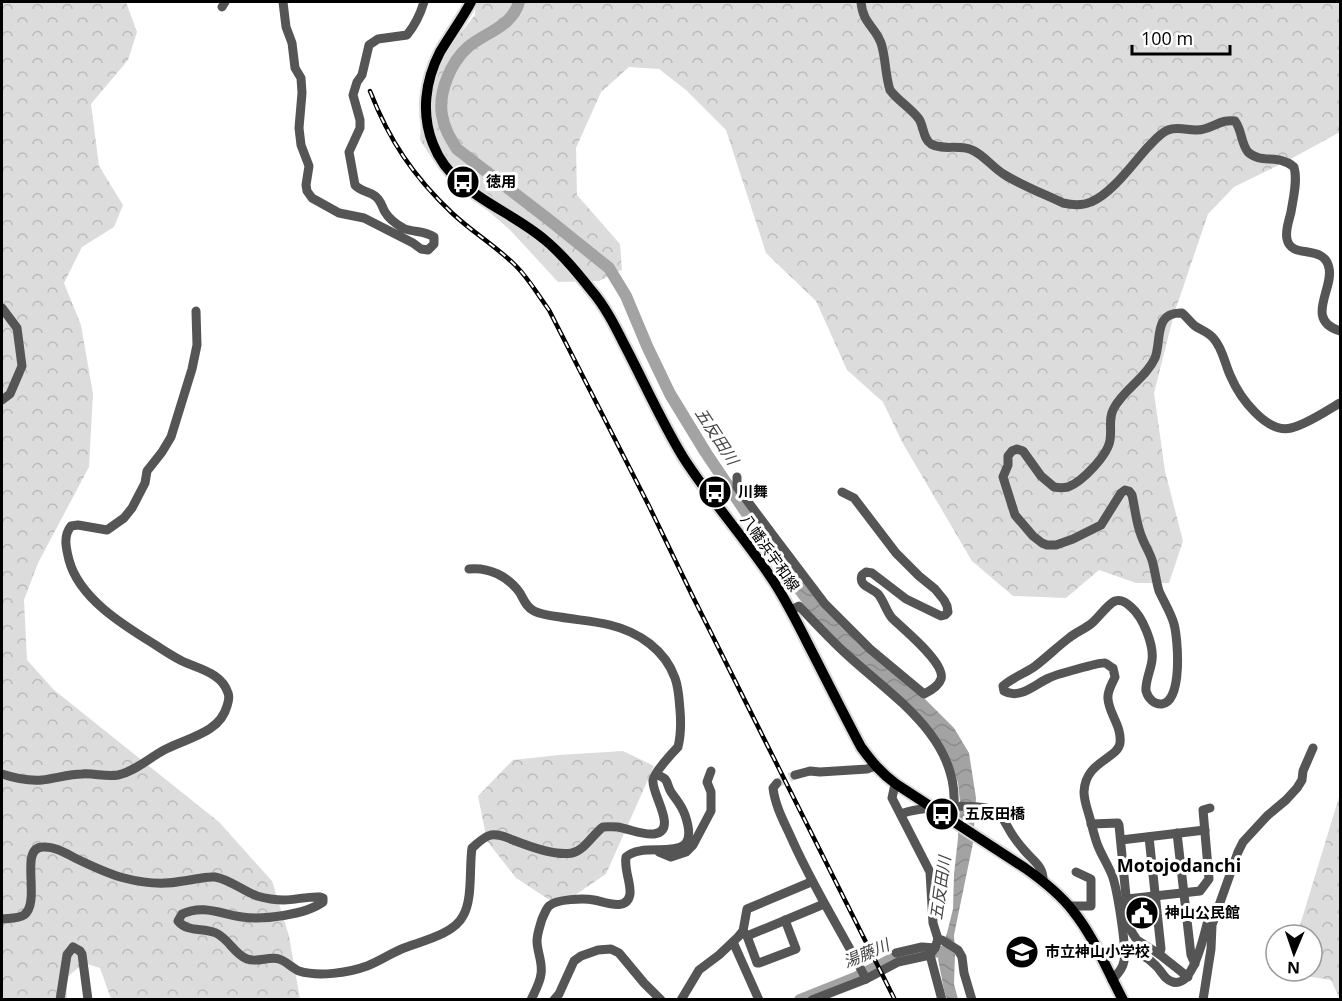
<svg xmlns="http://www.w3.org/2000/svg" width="1342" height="1001" font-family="'Open Sans','Noto Sans JP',sans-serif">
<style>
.forest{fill:url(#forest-crowns)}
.water{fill:url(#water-waves)}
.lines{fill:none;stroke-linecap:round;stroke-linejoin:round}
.river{stroke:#a3a3a3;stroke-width:12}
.minor-tunnel{stroke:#d9d9d9;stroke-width:9;stroke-dasharray:9 4.5;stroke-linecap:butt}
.major-casing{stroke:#dbdbdb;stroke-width:14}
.minor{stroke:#555;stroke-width:9}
.major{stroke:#000;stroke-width:10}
.rail-casing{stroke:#000;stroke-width:4.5}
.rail{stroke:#fff;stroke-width:2;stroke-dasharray:7;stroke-linecap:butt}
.labels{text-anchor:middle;stroke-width:6;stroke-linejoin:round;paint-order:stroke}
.poi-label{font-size:15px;font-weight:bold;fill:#000;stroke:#fff;text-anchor:start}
.street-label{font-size:15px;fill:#000;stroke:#fff}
.water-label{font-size:16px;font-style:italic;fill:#444;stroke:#fff}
.quarter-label{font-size:18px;font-weight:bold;fill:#000;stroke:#fff}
</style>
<defs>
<pattern id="forest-crowns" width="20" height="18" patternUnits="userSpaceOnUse" patternTransform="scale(1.5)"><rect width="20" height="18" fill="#dcdcdc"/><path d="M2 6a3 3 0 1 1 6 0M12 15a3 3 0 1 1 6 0" fill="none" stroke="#bbb"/></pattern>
<pattern id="water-waves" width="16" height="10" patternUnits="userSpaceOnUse" patternTransform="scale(1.5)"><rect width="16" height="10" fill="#a3a3a3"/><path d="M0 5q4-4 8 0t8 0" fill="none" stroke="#8b8b8b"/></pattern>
</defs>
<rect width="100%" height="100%" fill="#fff"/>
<!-- forest -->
<g class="forest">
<path d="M2,2H126L137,32L128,60L91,104L99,166L123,205L114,227L82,247L64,283L81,325L93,394L89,467L38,563L24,600L27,660L54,690L219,822L272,881L289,936L300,999H111L100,968L84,963L66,978L67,999L2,1000Z"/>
<path d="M476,2H1340V132L1287,161L1234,187L1208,214L1174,314L1154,393L1165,471L1183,541L1169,583H1136L1099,570L1066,598L1013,596L972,561L902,442L883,402L847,370L816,301L766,253L726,130L686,90L659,69L629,67L601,92L576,148L577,195L620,244L622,270L599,281L558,282L511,231L437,166L420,140L422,103L442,56L475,15Z"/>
<path d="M623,751L654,766L606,874L559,906L516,878L487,841L478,796L513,760L559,755Z"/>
<path d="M1340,794V1000L1331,980L1285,973L1286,971H1312V935H1297Z"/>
</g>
<!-- water -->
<path class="water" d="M771,537L856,641L926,700L954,728L969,753L976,798L973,843L954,935L955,954L954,984L958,999H947L944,990L938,959L947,933L953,909L954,874L958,838L960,802L958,783L949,759L853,655L813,616L800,600L760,545Z"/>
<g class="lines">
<!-- river -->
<g class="river">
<path d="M519,2C512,27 486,32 468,47C451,62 438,92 442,115C444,128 450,138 457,149L548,219L609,268L626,296L647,346L670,394L706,453L768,545"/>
<path d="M800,1000L855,978L898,956L921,951L948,952"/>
</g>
<!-- minor-tunnel -->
<path class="minor-tunnel" d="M777,783L795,775"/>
<defs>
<path id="major" d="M471,2C462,19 450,35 440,52C425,81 421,114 433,144C452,194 508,208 545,240C562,254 577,272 591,290C605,306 615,326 624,344C644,382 661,421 683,457C711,501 746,539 774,582C787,602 798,624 809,646C826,679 843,713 861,747C872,762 881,773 896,784L1025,868C1042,880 1060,894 1073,911C1094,937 1107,970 1123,1000"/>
</defs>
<!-- major casing -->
<use href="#major" class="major-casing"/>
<!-- minor -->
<g class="minor">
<path d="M283,2L286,27L292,43L295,68L301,78L302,93L299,128L301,145L309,166L306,185L307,191L312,198L339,213L364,218L413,243L421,249L428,250L434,244V237C424,230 414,233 403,228C396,224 389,219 385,212C382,207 381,200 375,196C369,191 361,192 355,185L349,152L360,128V120L353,95L357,82L362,75L369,45L378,39L407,35C416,24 420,15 424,2"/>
<path d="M861,2C863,24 874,25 881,43C886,58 885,75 890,90C898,101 911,108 919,119C924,127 923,139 931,144C943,151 959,144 972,150C984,155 993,168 1005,175C1023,186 1044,194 1063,203C1072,205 1082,206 1091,202C1111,194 1132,165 1147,148C1153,142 1160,133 1168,130C1180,125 1192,133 1204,129C1216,126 1222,119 1235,121C1242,130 1241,144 1248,152C1260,164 1280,154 1294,167C1298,180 1293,199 1291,212C1289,221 1285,230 1287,239C1291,260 1324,243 1329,268C1334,289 1304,320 1340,331"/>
<path d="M222,7L225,2"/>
<path d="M2,308L17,328L22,366L10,394L2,400"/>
<path d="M737,477V487L769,530"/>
<path d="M748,544L769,530L825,604L870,649L924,694C930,691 939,685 941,679C946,663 903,629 892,618C886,611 884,601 878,594C871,587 858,586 862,575L866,572L872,573L906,599L941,616L945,615L948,612L947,606L944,600L935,589L919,576L896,553L854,498L842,492"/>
<path d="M791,610L799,606C817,625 834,644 854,661C898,700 958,740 954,806"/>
<path d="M2,774C14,778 28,781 42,780C55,779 68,774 82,774C94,773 106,777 118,775C136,771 150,757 166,749C187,738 220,733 227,706C228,702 230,698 228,693C222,673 199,669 182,661C172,656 163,650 154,644C123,625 79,598 69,560C66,548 63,536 71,526L78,525L107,530L124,518L132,508L145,483L147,471L162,452L171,437L192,369L197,345L196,311"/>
<path d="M795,775L810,771L820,772L867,769L875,766"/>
<path d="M777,783L773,788C775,805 783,820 790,835C812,886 841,930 866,979"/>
<path d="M901,814C916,807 984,802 997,812C1003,817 1006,824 1010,831C1014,838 1019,844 1024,850C1032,860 1044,866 1043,881"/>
<path d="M1091,824L1118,823L1119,825L1129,927L1133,934L1137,940L1159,954L1188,977"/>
<path d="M1177,833L1191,955L1195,964"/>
<path d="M1149,837L1161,949L1159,954"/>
<path d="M1121,840L1205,830"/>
<path d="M659,852L671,857L686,852L693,845L711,811V792L707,782L711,771"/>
<path d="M1127,899L1200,891L1209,879L1203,810L1210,808"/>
<path d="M1069,906H1091V879L1076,872"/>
<path d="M2,919C8,918 18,919 24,915C42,902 18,847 43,847C55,846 67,854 77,859C92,866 108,874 124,878C143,883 164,885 183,881C194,880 204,876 215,877C229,879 243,891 257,896C264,898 276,900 284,900C296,900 308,896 320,897L323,898V902C305,915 263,920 242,917C221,914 203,904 182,914L178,921C188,933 203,927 216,933C229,939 234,954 247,959C257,963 269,956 279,959C286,961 292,968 299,971C318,977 348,973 367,966C380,961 391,953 404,948C422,941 454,934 463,916C473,899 469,868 472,848C478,843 483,837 491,835C500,834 505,837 513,840C528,846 556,856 572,853C585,850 593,834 603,827C610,827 616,826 622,828C632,830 643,835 654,834C679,830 651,794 653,780C654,773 672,753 678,747C681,735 681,722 680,710C679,700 679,689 675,678C665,650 639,632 610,625C594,621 577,620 560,617C552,616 542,615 534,611C526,607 524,600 520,593C508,576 489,567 469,569"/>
<path d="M743,931L747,936L757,963H759L796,949L785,920"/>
<path d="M747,936L824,904"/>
<path d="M938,939L942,940L958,950L962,957L964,973L972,1000"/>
<path d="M733,942L759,1000"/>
<path d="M1125,950C1135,952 1147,956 1154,964C1159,968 1162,974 1166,978C1192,1001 1205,930 1209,916"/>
<path d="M896,953L922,947L935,948"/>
<path d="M930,955L942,1000"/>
<path d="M1112,980C1117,975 1123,968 1124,961C1127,948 1117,888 1112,875C1108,865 1102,856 1098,846C1094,836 1092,825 1089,815C1087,808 1084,800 1084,792C1085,761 1118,759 1120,743C1122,726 1109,714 1108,699C1107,691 1112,684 1115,677L1113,668C1110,667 1108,664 1105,663C1101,662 1054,675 1049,678C1035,684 1020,700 1004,691L1003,686C1010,679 1025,673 1034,667C1046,658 1057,647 1069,638C1076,632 1085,629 1092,623C1098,618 1108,604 1115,601C1121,599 1127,603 1131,607C1143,617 1154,645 1152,660C1151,670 1145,681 1146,691C1148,698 1154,705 1162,704C1183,701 1178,639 1174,624C1171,613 1164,602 1159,591C1156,581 1155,570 1152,560C1149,551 1144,544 1141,535C1136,522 1135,508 1132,495L1129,491L1125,490L1121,493L1101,525L1073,539L1056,545H1047L1042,543L1033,536L1015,515L1003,477L1008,465V456L1012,451L1017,449L1023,451L1041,476L1054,487C1059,488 1063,488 1068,487C1082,482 1108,455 1110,440C1112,429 1108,418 1114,408C1124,389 1146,378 1155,358C1162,340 1153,312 1182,313C1187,317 1190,322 1195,326C1201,330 1209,332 1214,339C1223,349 1225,365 1231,377C1239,396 1266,434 1291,428C1306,425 1326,411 1340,403"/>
<path d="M60,1000L67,955L73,947L80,951L82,954L88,1000"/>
<path d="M531,1000C535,991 540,983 541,974C543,962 537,952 537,941C537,934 540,926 542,919C544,915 546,909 549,906C556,899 584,898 594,900C605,902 627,912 630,894C631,882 624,870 626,857C646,838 704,870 685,815C681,804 677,801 671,792C668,788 668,782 665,779C663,777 659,776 657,774"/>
<path d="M554,1000L559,994L574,961L581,956L598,950L611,949L619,953L644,983L661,1000"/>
<path d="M681,1000L699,970L719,955L738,937L743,931L747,909L811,882"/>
<path d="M812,1000L866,979L898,962L930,955L935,948L938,939L933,923L930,872L892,798L894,789L896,784"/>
<path d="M1203,1000L1211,949L1212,925L1238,852L1243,842L1267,816L1286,800L1297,788L1302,780L1303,771L1313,748"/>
</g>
<!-- major -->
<use href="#major" class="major"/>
<defs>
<path id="rail" d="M370,91C389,140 413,176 452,213C472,232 496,246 516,266C529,279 538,295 549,310L649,506L692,595L895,1000"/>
</defs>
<!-- rail casing -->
<use href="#rail" class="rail-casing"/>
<!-- rail -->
<use href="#rail" class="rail"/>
</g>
<!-- icons -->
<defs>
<symbol id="bus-disc" viewBox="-11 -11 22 22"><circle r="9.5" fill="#000" stroke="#fff"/><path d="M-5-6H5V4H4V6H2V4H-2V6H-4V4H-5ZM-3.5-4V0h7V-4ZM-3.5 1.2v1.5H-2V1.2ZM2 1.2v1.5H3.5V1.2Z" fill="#fff"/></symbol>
<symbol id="civic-disc" viewBox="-11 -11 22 22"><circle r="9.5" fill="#000" stroke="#fff"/><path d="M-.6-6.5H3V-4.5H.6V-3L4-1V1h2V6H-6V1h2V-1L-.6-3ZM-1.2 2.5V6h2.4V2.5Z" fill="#fff"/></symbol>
<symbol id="school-disc" viewBox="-11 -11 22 22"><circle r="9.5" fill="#000" stroke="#fff"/><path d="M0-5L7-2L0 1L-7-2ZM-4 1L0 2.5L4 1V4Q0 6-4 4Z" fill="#fff"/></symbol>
</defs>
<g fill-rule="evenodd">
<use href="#bus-disc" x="444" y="163" width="38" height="38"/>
<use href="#bus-disc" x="696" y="473" width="38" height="38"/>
<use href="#bus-disc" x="923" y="795" width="38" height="38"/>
<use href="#civic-disc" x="1123" y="894" width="38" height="38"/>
<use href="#school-disc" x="1003" y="933" width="38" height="38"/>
</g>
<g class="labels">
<!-- poi labels -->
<g class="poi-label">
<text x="486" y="187">徳用</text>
<text x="738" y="497">川舞</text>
<text x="965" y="819">五反田橋</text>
<text x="1165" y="918">神山公民館</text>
<text x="1045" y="957">市立神山小学校</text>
</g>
<!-- street labels -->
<g class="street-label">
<text transform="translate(770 553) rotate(55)" y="5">八幡浜宇和線</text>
</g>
<!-- water labels -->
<g class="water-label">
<text transform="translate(717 436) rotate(57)" y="6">五反田川</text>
<text transform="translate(940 888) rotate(-82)" y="6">五反田川</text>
<text transform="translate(866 953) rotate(-23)" y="6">湯藤川</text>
</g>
<!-- quarter labels -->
<g class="quarter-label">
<text x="1179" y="872">Motojodanchi</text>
</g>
</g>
<!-- border -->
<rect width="1342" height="1001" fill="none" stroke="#000000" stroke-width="6"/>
<!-- north arrow -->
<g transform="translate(1294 953) rotate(182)"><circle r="28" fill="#ffffff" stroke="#999999" stroke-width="1.5"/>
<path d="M0-4.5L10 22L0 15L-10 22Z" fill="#000000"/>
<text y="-9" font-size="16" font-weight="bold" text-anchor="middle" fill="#000000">N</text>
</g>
<!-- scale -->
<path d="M1132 45v9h98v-9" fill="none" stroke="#000000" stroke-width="3"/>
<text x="1141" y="45" font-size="18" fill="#000000" stroke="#ffffff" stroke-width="4.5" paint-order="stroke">100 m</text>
</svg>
